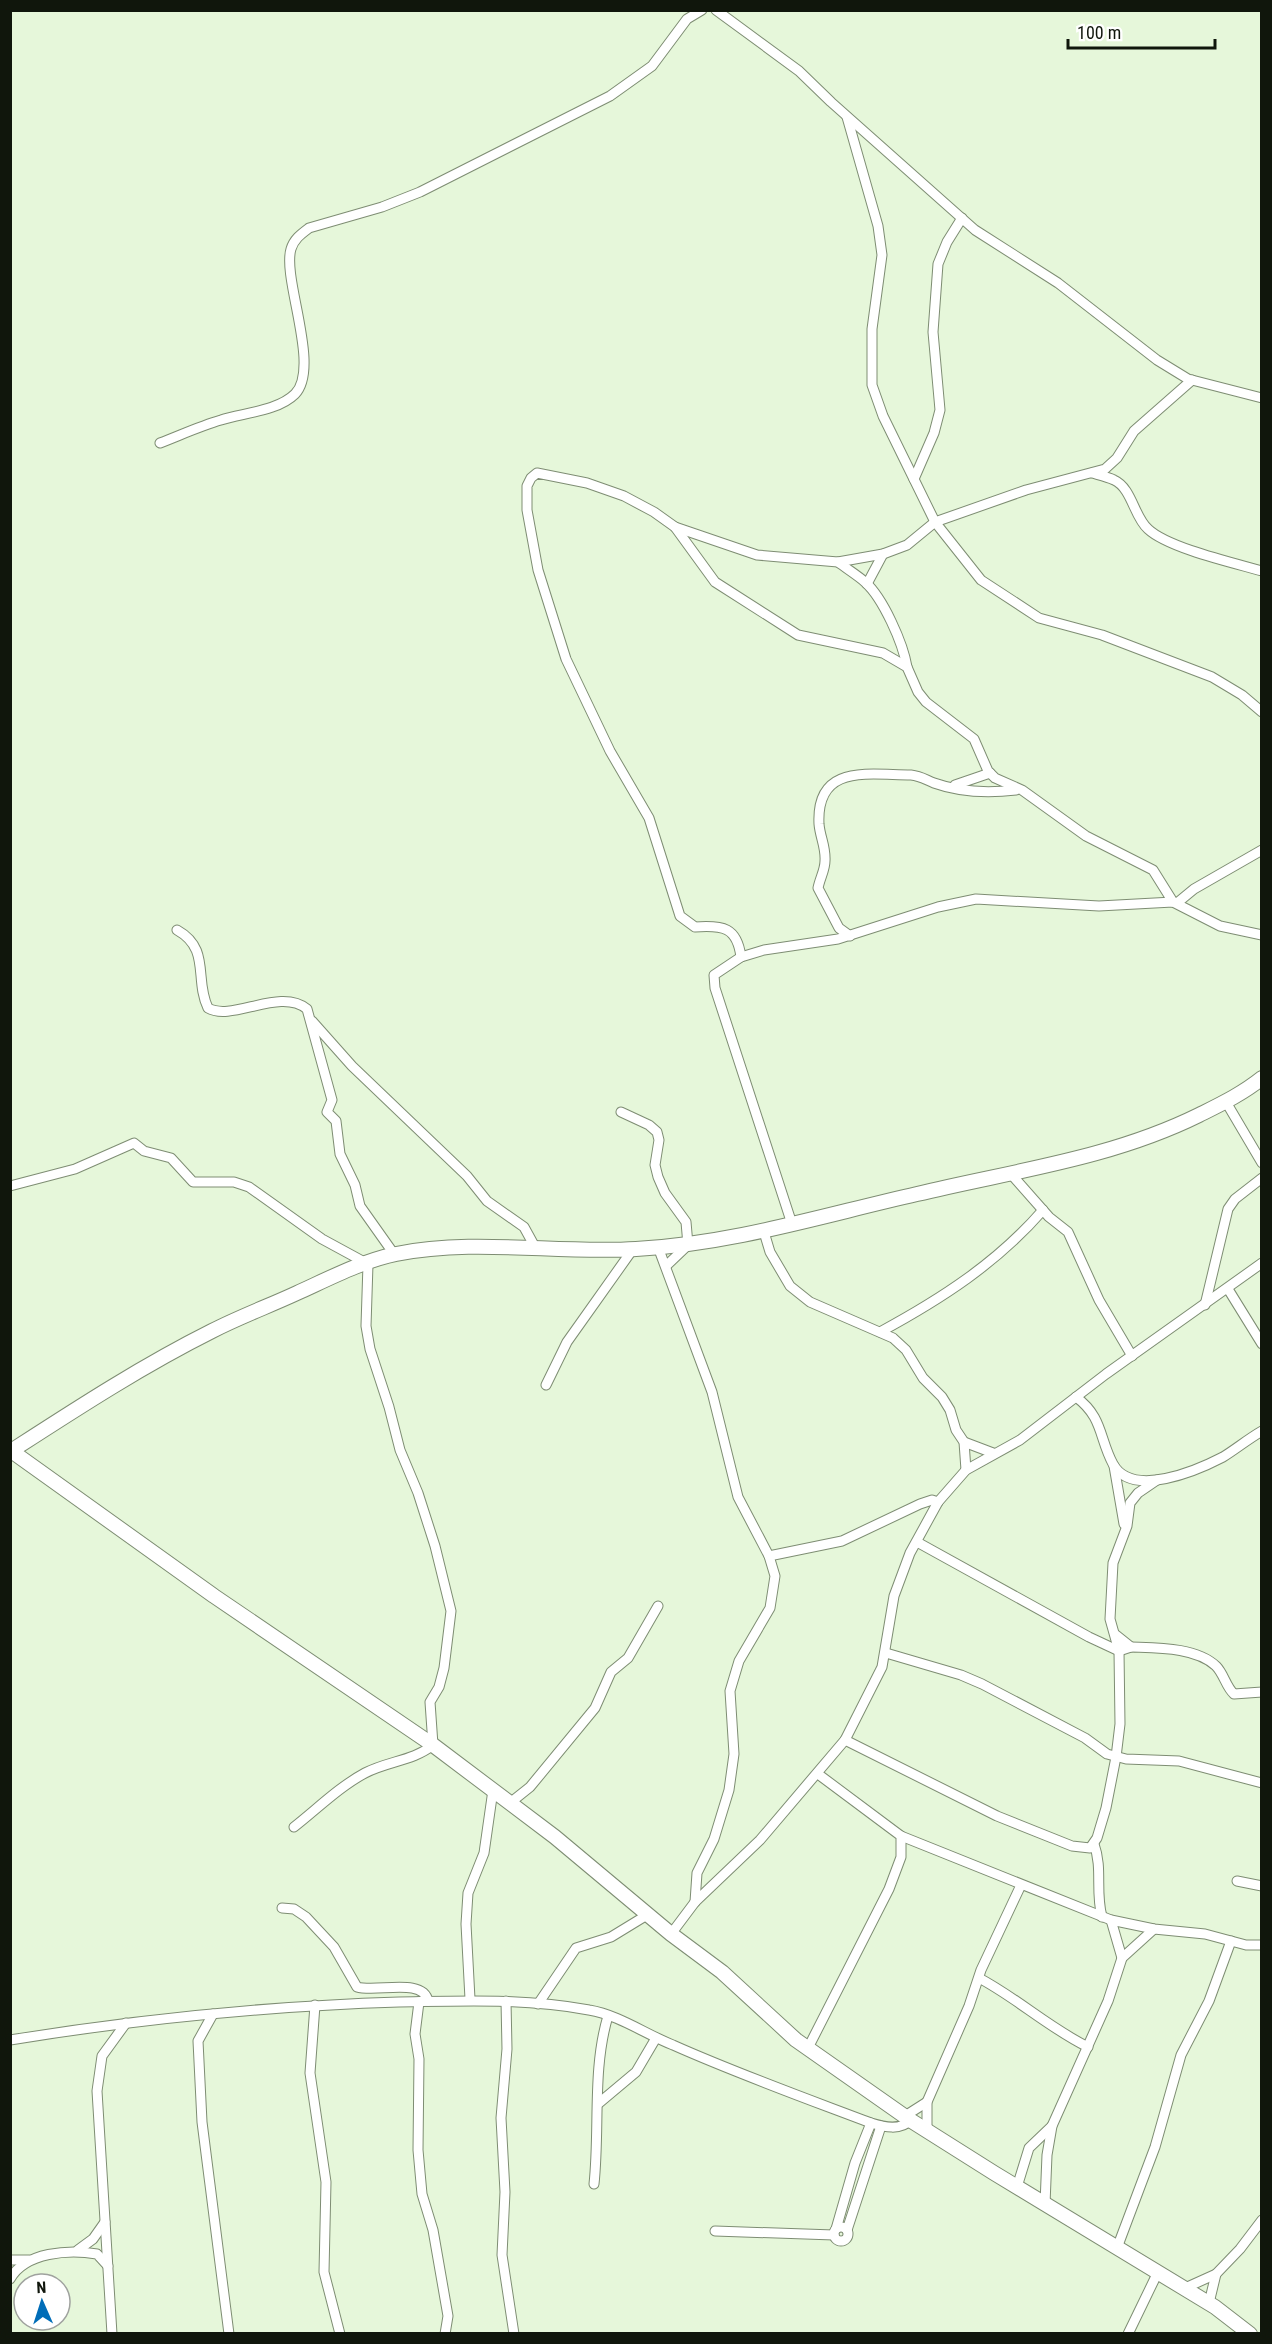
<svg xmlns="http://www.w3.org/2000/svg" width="1272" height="2344" font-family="'Roboto Condensed',sans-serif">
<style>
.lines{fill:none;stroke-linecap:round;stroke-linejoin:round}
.street-casing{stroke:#7e8d73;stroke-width:11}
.secondary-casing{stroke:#7e8d73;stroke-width:16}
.street{stroke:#fff;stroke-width:9}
.secondary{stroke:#fff;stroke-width:14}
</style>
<rect width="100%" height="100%" fill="#e6f7da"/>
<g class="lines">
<defs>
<g id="street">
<path d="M716,10L799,71L831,102L975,230L1058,283L1157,360L1188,379L1262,398"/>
<path d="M847,117L878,226L882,255L872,329V385L883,416L935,522L981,580L1039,618L1102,635L1212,677L1242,695L1262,712"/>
<path d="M160,443C181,435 200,426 221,420C243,413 278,411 295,394C321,367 282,279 291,249C294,239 301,234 309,228L382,207L420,192L610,96L652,66L687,19L702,10"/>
<path d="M1092,473C1099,475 1108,477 1114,480C1132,488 1134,517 1148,529C1168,548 1234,563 1262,571"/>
<path d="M914,479L934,433L940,410L933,332L938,264L947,242L962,218"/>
<path d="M675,527L757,555L838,562L883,554L907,545L935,522L1026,490L1105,469L1117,458L1134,431L1192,380"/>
<path d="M838,562C847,569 857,575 865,582C883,598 903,643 907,667"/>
<path d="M867,584L883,554"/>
<path d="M955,785L990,773"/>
<path d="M1177,903L1194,889L1262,850"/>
<path d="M177,930C211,949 194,979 208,1008C232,1022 280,987 307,1009L332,1100L327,1112L336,1121L340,1154L355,1185L360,1206L394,1254"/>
<path d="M850,936L839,928L818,888C820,878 825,870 825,861C826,847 820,837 819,824C816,763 869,775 911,775C921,776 926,780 934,783C959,792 990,793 1016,790"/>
<path d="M741,957C737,927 723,925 695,927L680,916L649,818L610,751L566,659L538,570L527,510V486L531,478L537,473L587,483L624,496L654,512L675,527L715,582L798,635L883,653L907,667L918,692L926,702L974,739L988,771L995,778L1022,790L1086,836L1153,870L1173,902"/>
<path d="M312,1021L352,1066L467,1176L487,1201L524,1227L535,1247"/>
<path d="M1226,1102L1262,1163"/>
<path d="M621,1112L649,1125L657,1132L659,1140L655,1165L658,1177L665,1193L686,1222L688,1245L666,1266"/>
<path d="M1011,1174L1049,1217L1068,1232L1099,1300L1132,1356"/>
<path d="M10,1186L75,1169L134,1143L144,1151L171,1158L193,1182H234L249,1187L322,1239L368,1264L366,1326L370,1349L389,1407L400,1450L418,1493L435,1546L451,1611L444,1668L439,1687L430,1702L433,1745C413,1761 388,1761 365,1773C339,1787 317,1809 294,1827"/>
<path d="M792,1224L715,988L714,975L741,957L764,950L838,939L938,907L976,899L1099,906L1173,902L1220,926L1262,935"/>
<path d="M764,1232L770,1252L790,1286L810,1302L893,1338L906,1350L923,1378L942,1397L950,1410L956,1430L964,1442L966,1470"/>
<path d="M658,1247L712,1392L738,1497L769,1556L775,1576L770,1608L739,1661L730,1691L734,1754L729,1790L714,1839L697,1873L695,1902"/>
<path d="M1228,1289L1262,1344"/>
<path d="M1205,1305L1228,1209L1235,1199L1262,1178"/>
<path d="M880,1332C941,1299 997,1263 1043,1210"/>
<path d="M546,1385L567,1342L633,1249"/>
<path d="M1076,1397C1103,1417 1099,1438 1113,1464C1132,1499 1198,1470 1223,1457C1236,1449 1248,1439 1262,1431"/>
<path d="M964,1442L993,1453"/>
<path d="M1114,1466L1124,1524"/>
<path d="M917,1542L1089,1637L1119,1651L1131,1647L1116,1635"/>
<path d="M769,1556L842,1541L920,1504L932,1500L938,1502"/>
<path d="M1131,1647C1156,1648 1196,1647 1216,1666C1224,1674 1226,1687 1234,1694L1262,1692"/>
<path d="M886,1653L961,1675L982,1684L1085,1738L1107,1754L1126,1759L1179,1761L1262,1783"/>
<path d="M845,1740L997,1816L1072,1846L1090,1848L1097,1838L1106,1808L1116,1757L1120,1724L1119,1651L1110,1619L1113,1563L1127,1526L1130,1503L1138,1493L1157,1480"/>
<path d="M510,1803L530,1787L595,1708L611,1672L628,1658L658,1606"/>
<path d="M901,1836L1111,1920L1154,1929L1205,1934L1246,1945H1262"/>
<path d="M1094,1844C1103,1869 1095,1891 1102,1917"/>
<path d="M1237,1881L1262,1886"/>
<path d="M282,1908L294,1909L306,1917L334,1947L357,1987C376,1993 423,1977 428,2001"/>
<path d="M1111,1920L1122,1958"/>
<path d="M671,1934L695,1902L760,1840L845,1740L882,1667L894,1596L910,1553L938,1502L966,1470L1020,1440L1106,1374L1262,1263"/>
<path d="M979,1978C1017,1998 1049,2028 1088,2047"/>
<path d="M470,1999L466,1924L468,1893L484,1853L493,1790"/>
<path d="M506,2001L507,2049L501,2118L505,2192L502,2255L514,2334"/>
<path d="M419,2002L415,2034L419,2059L418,2150L422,2194L433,2230L448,2316L445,2334"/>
<path d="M538,2004L576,1948L611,1937L647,1915"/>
<path d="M315,2005L310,2073L326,2182L324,2272L340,2334"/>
<path d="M213,2014L198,2041L202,2122L229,2334"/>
<path d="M10,2040C139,2019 269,2006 399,2002C462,2001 526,1998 589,2010C619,2015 645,2034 673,2045C738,2074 805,2098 871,2123C884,2127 901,2131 910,2120"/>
<path d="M808,2048L889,1889L901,1857V1836L818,1774"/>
<path d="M599,2103L636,2072L656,2038"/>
<path d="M905,2116L927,2102"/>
<path d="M927,2130V2102L969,2006L981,1970L1021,1885"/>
<path d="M594,2184C600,2128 592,2069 608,2016"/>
<path d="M1017,2187L1029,2148L1052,2126"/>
<path d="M1045,2204L1047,2155L1052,2126L1108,2001L1122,1958L1154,1929"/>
<circle cx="841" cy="2234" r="7"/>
<path d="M836,2229L855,2163L871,2123"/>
<path d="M847,2230L881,2126"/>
<path d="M715,2231L834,2235"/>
<path d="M1117,2248L1155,2147L1181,2055L1209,2001L1231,1941"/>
<path d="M78,2250L93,2239L105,2222"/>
<path d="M10,2260H29"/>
<path d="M10,2279C25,2252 69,2249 97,2254L108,2266"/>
<path d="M1185,2288L1216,2274L1240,2249L1262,2220"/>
<path d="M1209,2303L1216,2274"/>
<path d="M112,2334L97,2091L102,2056L126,2023"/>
<path d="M1128,2334L1158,2272"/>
</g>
<g id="secondary">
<path d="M10,1450L214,1596L433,1745L555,1837L671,1934L722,1972L796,2040L910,2120L994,2173L1215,2307L1250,2334"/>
<path d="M11,1451C76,1409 142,1366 212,1331C239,1317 269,1306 297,1293C328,1279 362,1261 396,1254C475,1238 557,1254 636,1249C732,1244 824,1215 917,1194C1012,1171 1110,1159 1199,1115C1221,1104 1242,1094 1262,1078"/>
</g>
</defs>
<!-- street casing -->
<use href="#street" class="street-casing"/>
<!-- secondary casing -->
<use href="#secondary" class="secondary-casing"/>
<!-- street -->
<use href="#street" class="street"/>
<!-- secondary -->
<use href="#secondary" class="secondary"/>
</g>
<!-- border -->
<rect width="1272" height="2344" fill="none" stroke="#10160c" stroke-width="24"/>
<!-- north arrow -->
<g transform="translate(42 2302) rotate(357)"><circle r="28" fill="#ffffff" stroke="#9fa29e" stroke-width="1.5"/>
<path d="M0-4.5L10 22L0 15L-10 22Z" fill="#006db8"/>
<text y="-9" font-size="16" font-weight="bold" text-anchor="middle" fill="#10160c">N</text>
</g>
<!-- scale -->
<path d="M1068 39v9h147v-9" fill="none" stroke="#10160c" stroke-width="3"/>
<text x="1077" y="39" font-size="18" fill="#10160c" stroke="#ffffff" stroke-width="4.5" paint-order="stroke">100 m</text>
</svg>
